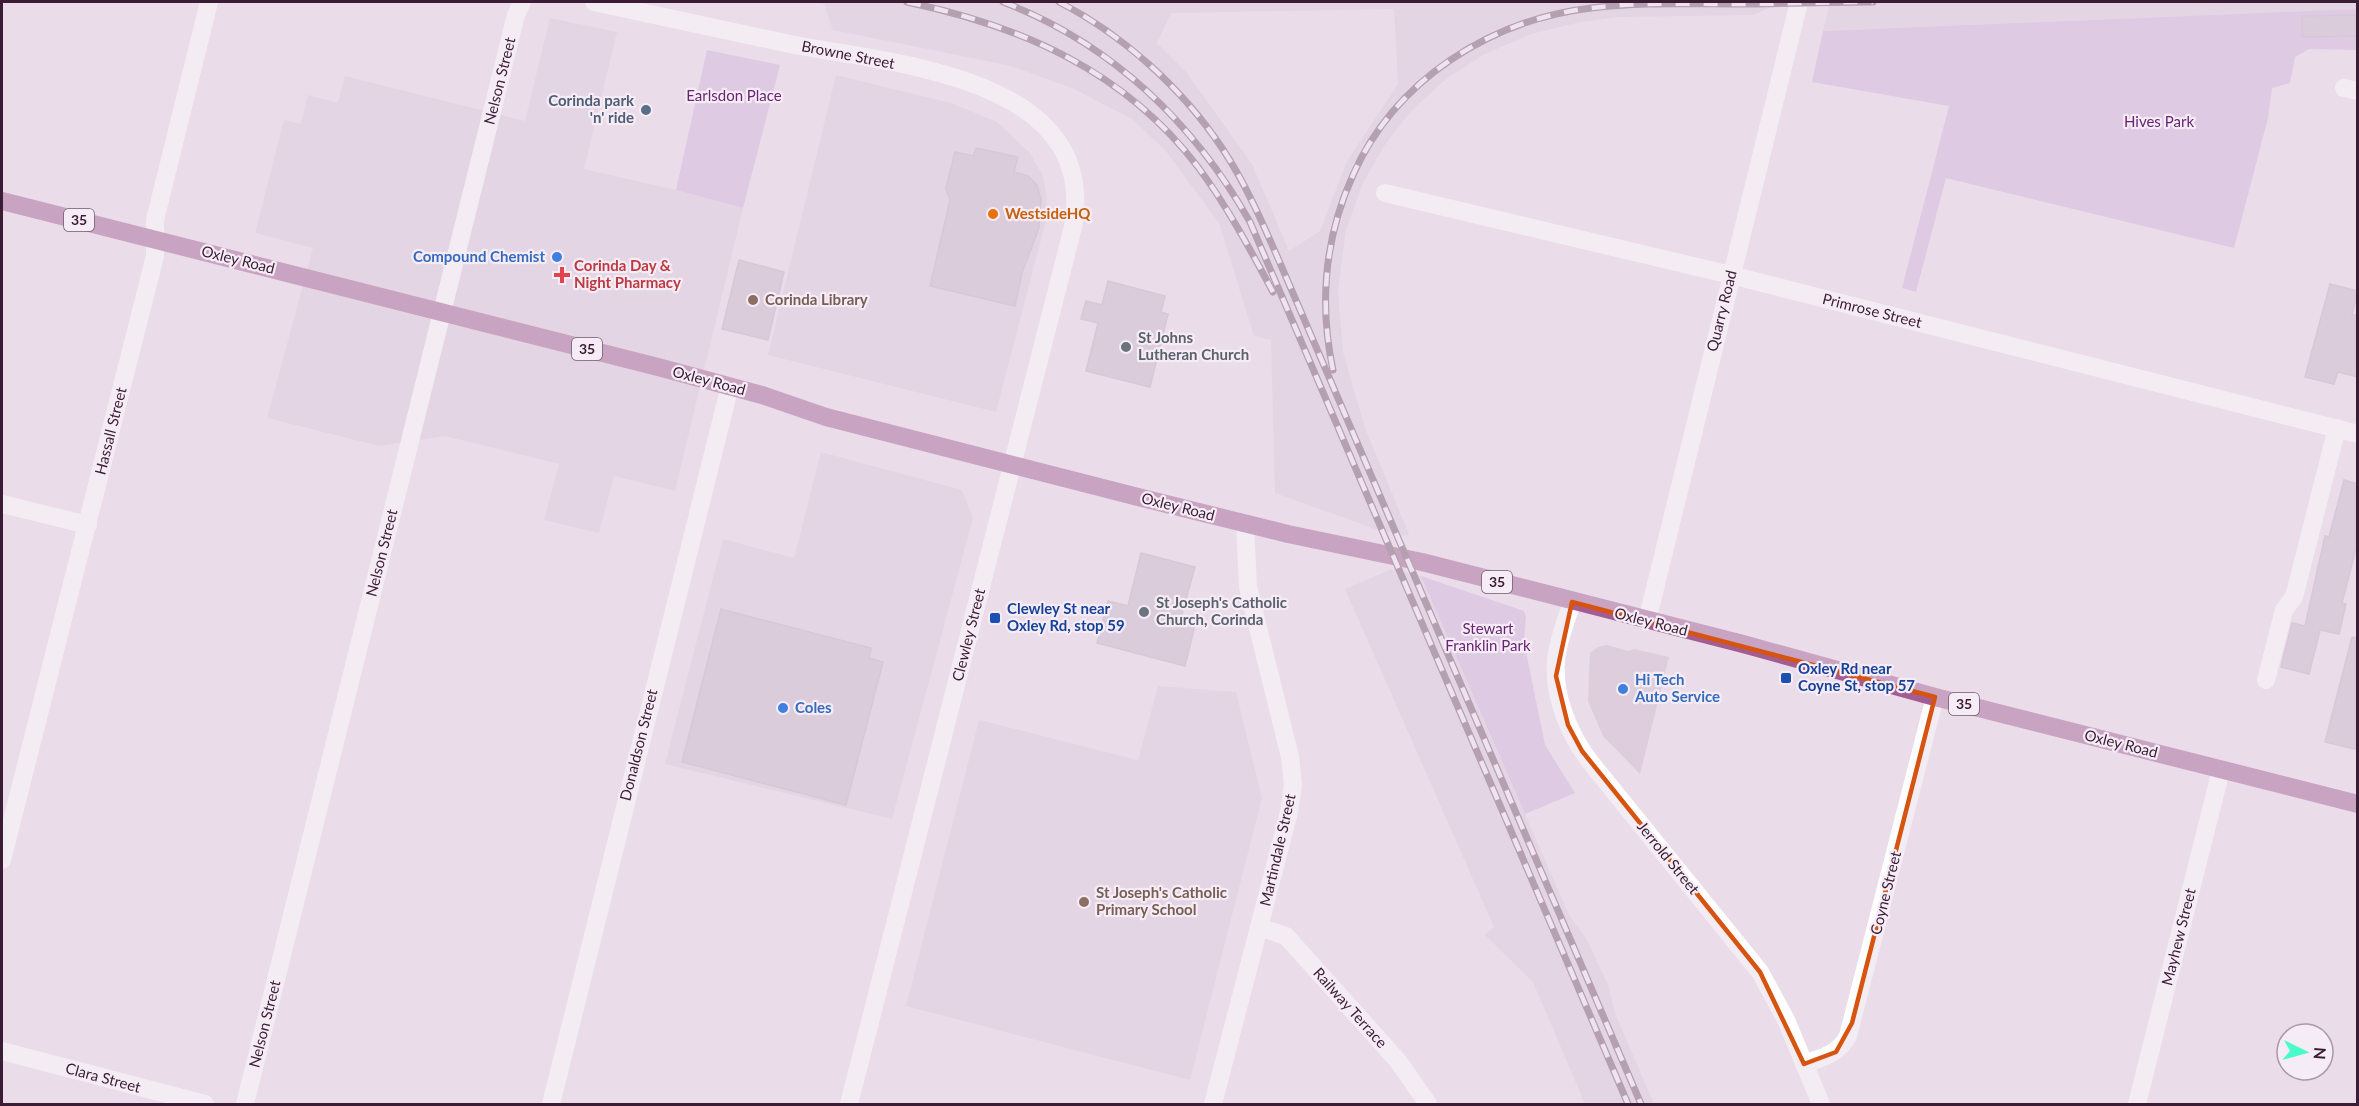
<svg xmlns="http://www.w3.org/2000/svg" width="2359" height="1106" font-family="Lato,sans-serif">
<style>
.built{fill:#decddd;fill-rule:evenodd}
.green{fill:#d2b3dd}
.building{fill:#cab8c9;stroke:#c3aec2;stroke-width:1.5}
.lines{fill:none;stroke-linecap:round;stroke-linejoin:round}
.street{stroke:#fff;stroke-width:18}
.primary{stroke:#a35d93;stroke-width:18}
.rail-casing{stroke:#76576f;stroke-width:7}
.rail{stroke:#f6ecf6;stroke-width:4.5;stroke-dasharray:14;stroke-linecap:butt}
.marked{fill:none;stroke:#d75310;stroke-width:4.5;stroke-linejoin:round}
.service-dot{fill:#5c6f8a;stroke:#f6ecf6;stroke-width:2}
.food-dot{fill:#e8710a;stroke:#f6ecf6;stroke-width:2}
.shop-dot{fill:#3f7fe0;stroke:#f6ecf6;stroke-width:2}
.health-dot{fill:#e0444e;stroke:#f6ecf6;stroke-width:2}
.education-dot{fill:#8d6e63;stroke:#f6ecf6;stroke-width:2}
.worship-dot{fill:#6b7280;stroke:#f6ecf6;stroke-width:2}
.transit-dot{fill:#1a4fb4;stroke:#f6ecf6;stroke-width:2}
.labels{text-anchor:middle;stroke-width:4.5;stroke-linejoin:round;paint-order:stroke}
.shield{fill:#f6ecf6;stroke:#725b6e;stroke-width:1.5}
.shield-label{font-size:14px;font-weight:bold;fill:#3a1d34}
.street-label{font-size:15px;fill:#3a1d34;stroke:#f6ecf6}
.park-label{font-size:15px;fill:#682573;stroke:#f6ecf6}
.service-label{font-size:15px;font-weight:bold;fill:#4e5e75;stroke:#f6ecf6;text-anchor:end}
.food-label{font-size:15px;font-weight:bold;fill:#c56008;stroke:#f6ecf6;text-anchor:start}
.shop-label{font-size:15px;font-weight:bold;fill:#366cbe;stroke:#f6ecf6;text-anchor:start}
.health-label{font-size:15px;font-weight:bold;fill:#be3a42;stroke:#f6ecf6;text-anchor:start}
.education-label{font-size:15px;font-weight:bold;fill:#785e54;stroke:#f6ecf6;text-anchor:start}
.worship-label{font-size:15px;font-weight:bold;fill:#5b616d;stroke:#f6ecf6;text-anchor:start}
.transit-label{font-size:15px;font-weight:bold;fill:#164399;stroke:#f6ecf6;text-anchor:start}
</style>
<rect width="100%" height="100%" fill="#eadce9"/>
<!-- built -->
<g class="built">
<path d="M812,2H1773L1772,7L1753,15L1619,17L1581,22L1531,34L1483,55L1446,79L1411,111L1384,146L1363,183L1346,230L1338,290L1343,352L1365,428L1409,534L1404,536L1375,529L1275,493L1271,340L1254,336L1219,223L1165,150L1132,119L1072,88L1011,66L833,30L824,4ZM1394,9L1398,84L1347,161L1320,231L1289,251L1252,164L1187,73L1157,43L1171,13Z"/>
<path d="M1830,2H2357L2358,9L1823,31Z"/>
<path d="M550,18L617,32L584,169L676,190L743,208L675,491L614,476L599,533L544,520L559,464L445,436L379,446L267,418L313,248L255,233L284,120L301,124L308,95L338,103L345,76L525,121Z"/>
<path d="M836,75L951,103L997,122L1030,153L1043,176L1047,198L1046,220L996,412L768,355Z"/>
<path d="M821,452L962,490L973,518L892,819L665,764L723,539L794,558Z"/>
<path d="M1392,569L1421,576L1569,915L1586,938L1608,985L1615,1013L1654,1104H1585L1533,982L1485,935L1494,927L1345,589Z"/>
<path d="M1607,645L1628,651L1634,649L1669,657L1640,774L1603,736L1588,701L1590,653L1598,647Z"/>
<path d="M1158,686L1236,692L1262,798L1190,1080L906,1006L979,720L1138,760Z"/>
</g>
<!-- green -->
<g class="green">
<path d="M2357,9V50L2309,49L2295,57L2290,83L2272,88L2268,118L2234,248L1946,178L1916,292L1902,288L1949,106L1812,82L1823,31Z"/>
<path d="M707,50L780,65L743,208L676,190Z"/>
<path d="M1421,576L1524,611L1526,617L1524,642L1545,745L1575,793L1525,814Z"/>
</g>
<!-- building -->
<g class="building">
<path d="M2358,15V36L2302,37V16Z"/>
<path d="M976,148L1018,157L1014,172L1028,176L1037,185L1041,199L1039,228L1022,273L1015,306L930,286L950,200L946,188L955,152L973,156Z"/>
<path d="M739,260L784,272L768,340L722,329Z"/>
<path d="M1108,281L1165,296L1161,312L1168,314L1150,387L1086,371L1098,323L1081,319L1086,301L1102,305Z"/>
<path d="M2330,284L2358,291L2352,315H2358V377L2338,372L2334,384L2305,377Z"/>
<path d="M2344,480L2358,484V541L2342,603L2346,604L2339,634L2320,630L2309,674L2281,667L2292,623L2305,626L2325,536L2329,537Z"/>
<path d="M1141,553L1195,567L1181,617L1196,621L1185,666L1097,643L1108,601L1128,606Z"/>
<path d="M721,609L871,648L869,658L883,662L846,805L682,762Z"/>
<path d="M2352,637L2358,638V738L2355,749L2325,742Z"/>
</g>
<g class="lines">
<!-- street -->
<g class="street">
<path d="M594,2C659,16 724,30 790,44C890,64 1100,75 1073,227L849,1104"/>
<path d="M2344,88L2358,91"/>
<path d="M1385,193L1731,275L2358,434"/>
<path d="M2,504L88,525"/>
<path d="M1572,602C1566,621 1558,640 1556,660C1553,696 1569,735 1591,763L1760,972L1786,1020L1821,1104"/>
<path d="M1647,621L1799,2"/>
<path d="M2266,680L2284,610L2294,597L2337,428"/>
<path d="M2,860L155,256V220L209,2"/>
<path d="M1259,927L1286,936L1398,1061L1428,1104"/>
<path d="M2,1051L205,1104"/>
<path d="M1804,1064C1821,1058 1839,1054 1848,1036L1935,697"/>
<path d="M245,1104L516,15L522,2"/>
<path d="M551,1104L730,386"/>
<path d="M1213,1104L1289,812L1293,785L1290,757L1248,587L1245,524"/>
<path d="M2137,1104L2221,770"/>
</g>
<!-- primary -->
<path class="primary" d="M2,201L658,367L762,395L826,417L1142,498L1288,534L1422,562L1743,644L1935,697L2358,804"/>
<defs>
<g id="rail">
<path d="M907,2C1021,26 1125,71 1198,167C1227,206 1250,249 1273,292"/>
<path d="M1003,2C1111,43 1194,123 1250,222L1628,1104"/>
<path d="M1059,2C1123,35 1182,88 1222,148C1246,184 1263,224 1280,263L1641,1104"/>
<path d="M1333,370C1319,304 1325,237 1353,175C1395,80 1490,20 1591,8C1639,2 1688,4 1736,4C1782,4 1827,2 1873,2"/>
</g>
</defs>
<!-- rail casing -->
<use href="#rail" class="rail-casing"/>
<!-- rail -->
<use href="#rail" class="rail"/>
</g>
<!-- marked area -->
<path d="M0 0H2359V1106H0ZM1572,602L1935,697L1852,1023L1836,1052L1804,1064L1760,972L1582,751L1568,725L1556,676Z" fill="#eadce9" fill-opacity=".55" fill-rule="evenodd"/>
<path class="marked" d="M1572,602L1935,697L1852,1023L1836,1052L1804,1064L1760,972L1582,751L1568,725L1556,676Z"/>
<!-- markers -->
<circle class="service-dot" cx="646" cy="110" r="6"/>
<circle class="food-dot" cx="993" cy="214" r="6"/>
<g class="shop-dot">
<circle cx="557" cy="257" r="6"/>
<circle cx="1623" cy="689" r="6"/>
<circle cx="783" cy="708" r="6"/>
</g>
<path class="health-dot" d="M559 266h6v6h6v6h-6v6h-6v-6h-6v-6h6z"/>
<g class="education-dot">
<circle cx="753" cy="300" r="6"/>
<circle cx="1084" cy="902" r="6"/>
</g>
<g class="worship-dot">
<circle cx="1126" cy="347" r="6"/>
<circle cx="1144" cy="612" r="6"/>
</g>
<g class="transit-dot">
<rect x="989" y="612" width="12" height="12" rx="3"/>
<rect x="1780" y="672" width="12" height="12" rx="3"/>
</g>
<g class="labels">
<!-- shield labels -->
<g class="shield">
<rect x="64" y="209" width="30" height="22" rx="4.5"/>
<rect x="572" y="338" width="30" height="22" rx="4.5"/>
<rect x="1482" y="571" width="30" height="22" rx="4.5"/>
<rect x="1949" y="693" width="30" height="22" rx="4.5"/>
</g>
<g class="shield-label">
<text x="79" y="225">35</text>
<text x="587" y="354">35</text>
<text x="1497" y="587">35</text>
<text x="1964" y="709">35</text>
</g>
<!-- street labels -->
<g class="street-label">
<text transform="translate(848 55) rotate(11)" y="5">Browne Street</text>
<text transform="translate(500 81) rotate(-76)" y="5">Nelson Street</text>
<text transform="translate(238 260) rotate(14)" y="5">Oxley Road</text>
<text transform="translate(1722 311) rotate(-76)" y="5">Quarry Road</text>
<text transform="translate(1872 311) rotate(14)" y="5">Primrose Street</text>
<text transform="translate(709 381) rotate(15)" y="5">Oxley Road</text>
<text transform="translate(111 431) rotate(-76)" y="5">Hassall Street</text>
<text transform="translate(1178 507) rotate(14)" y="5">Oxley Road</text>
<text transform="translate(382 553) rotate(-76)" y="5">Nelson Street</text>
<text transform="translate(1651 622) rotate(14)" y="5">Oxley Road</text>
<text transform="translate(969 635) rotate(-76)" y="5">Clewley Street</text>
<text transform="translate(2121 744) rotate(14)" y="5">Oxley Road</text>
<text transform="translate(639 745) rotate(-76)" y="5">Donaldson Street</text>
<text transform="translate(1278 850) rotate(-77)" y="5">Martindale Street</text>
<text transform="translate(1668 858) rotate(51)" y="5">Jerrold Street</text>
<text transform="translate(1886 893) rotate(-76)" y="5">Coyne Street</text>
<text transform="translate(2179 937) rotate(-76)" y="5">Mayhew Street</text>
<text transform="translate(1350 1008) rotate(48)" y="5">Railway Terrace</text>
<text transform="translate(265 1024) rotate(-76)" y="5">Nelson Street</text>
<text transform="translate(103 1078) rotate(15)" y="5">Clara Street</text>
</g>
<!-- park labels -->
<g class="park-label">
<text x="734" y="101">Earlsdon Place</text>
<text x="2159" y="127">Hives Park</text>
<text x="1488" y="634">Stewart<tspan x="1488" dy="17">Franklin Park</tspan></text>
</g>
<!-- service labels -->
<g class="service-label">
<text x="634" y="106">Corinda park<tspan x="634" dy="17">'n' ride</tspan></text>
</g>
<!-- food labels -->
<g class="food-label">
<text x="1005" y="219">WestsideHQ</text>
</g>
<!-- shop labels -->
<g class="shop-label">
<text x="545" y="262" text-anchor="end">Compound Chemist</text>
<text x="1635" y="685">Hi Tech<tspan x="1635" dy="17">Auto Service</tspan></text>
<text x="795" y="713">Coles</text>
</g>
<!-- health labels -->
<g class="health-label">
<text x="574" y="271">Corinda Day &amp;<tspan x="574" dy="17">Night Pharmacy</tspan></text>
</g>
<!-- education labels -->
<g class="education-label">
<text x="765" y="305">Corinda Library</text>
<text x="1096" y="898">St Joseph's Catholic<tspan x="1096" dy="17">Primary School</tspan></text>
</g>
<!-- worship labels -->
<g class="worship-label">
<text x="1138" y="343">St Johns<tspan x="1138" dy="17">Lutheran Church</tspan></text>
<text x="1156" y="608">St Joseph's Catholic<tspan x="1156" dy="17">Church, Corinda</tspan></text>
</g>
<!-- transit labels -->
<g class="transit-label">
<text x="1007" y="614">Clewley St near<tspan x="1007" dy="17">Oxley Rd, stop 59</tspan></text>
<text x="1798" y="674">Oxley Rd near<tspan x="1798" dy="17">Coyne St, stop 57</tspan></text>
</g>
</g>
<!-- border -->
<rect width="2359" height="1106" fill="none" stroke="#3a1d34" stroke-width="6"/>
<!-- north arrow -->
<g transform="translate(2305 1052) rotate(95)"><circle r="28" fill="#f6ecf6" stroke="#ab99a8" stroke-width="1.5"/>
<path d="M0-4.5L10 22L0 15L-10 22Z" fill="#49fbca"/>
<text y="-9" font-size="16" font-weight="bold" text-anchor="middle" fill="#3a1d34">N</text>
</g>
</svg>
